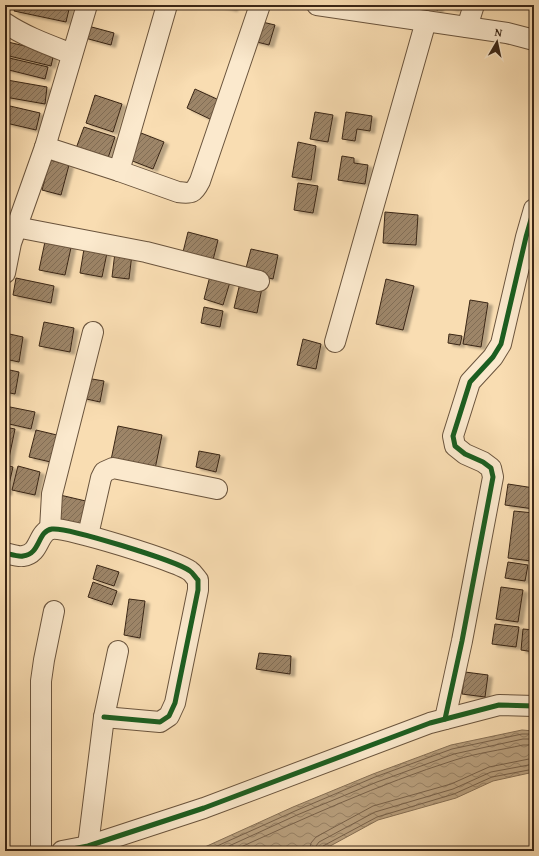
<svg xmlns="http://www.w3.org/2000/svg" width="539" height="856" font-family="'Gentium Book Plus',serif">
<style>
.water{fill:url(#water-waves);stroke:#866f54}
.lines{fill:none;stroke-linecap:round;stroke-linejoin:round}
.shore{stroke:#79624a;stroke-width:1}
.building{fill:url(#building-hatch);stroke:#3a2616;filter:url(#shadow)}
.minor-casing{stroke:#6a543d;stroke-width:22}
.minor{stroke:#fbe9cd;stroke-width:20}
.cycleway-casing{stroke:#fbe9cd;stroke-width:8}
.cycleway{stroke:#1b5e20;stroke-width:5}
</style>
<defs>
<pattern id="water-waves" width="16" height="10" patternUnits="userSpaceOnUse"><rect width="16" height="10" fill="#b89f7d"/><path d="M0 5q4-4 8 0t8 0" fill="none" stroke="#978165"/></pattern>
<pattern id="building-hatch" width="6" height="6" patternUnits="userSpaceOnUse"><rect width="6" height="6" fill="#9d8567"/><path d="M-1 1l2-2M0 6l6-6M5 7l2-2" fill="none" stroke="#816d54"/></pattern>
<filter id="shadow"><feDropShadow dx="4.5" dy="2.5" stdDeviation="1" flood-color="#0004"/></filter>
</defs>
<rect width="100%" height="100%" fill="#f9ddb2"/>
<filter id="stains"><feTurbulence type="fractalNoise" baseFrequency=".005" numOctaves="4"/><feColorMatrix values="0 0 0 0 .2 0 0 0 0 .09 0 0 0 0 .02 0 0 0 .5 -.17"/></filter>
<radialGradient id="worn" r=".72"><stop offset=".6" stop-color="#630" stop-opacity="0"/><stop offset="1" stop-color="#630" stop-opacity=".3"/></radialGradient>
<!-- water -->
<path class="water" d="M522,730L534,731V772L493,781L456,798L378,820L321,851H196L293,807L373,774L451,745Z"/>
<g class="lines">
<!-- shore -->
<g class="shore">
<path d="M206,851L295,811L375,777L452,749L522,734H534"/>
<path d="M218,851L297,815L377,782L454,754L523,739H534"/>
<path d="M232,851C305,818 379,784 455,760C477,753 501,750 523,745H534"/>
<path d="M309,851L311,843L316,837L373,806L451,784L489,767L534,758"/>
<path d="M315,851L316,846L319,842L375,812L453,789L491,772L534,764"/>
<path d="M320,851L323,846L377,817L454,794L492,777L534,769"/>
</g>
</g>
<!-- building -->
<g class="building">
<path d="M16,5H70L66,22L14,11Z"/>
<path d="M218,5H234L233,9Z"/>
<path d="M426,5H440L438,10L425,7Z"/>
<path d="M444,5H456L455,9Z"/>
<path d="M258,21L275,25L269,45L253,41Z"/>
<path d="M88,26L114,33L111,45L85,38Z"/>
<path d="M8,42L54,53L51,66L5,55Z"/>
<path d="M5,57L48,67L45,79L5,69Z"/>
<path d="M7,80L47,87L45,104L5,97Z"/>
<path d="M195,89L221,101L212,120L187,108Z"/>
<path d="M95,95L122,104L113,132L86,123Z"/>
<path d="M10,106L40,113L36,130L6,123Z"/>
<path d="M315,112L333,115L328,142L310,139Z"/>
<path d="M346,112L372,116L370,131L357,129L355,141L342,139Z"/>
<path d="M84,127L115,137L107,161L75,151Z"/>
<path d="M141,133L164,142L153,169L130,160Z"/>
<path d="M298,142L316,146L311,180L292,177Z"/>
<path d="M342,156L354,158V163L368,165L365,184L338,180Z"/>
<path d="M50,160L69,165L61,195L42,190Z"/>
<path d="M298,183L318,186L313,213L294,210Z"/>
<path d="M385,212L418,215L416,245L383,243Z"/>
<path d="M188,232L218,240L212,264L182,256Z"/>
<path d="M46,237L72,243L65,275L39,270Z"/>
<path d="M85,243L108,248L102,277L80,273Z"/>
<path d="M251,249L278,255L273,279L245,272Z"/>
<path d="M115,252L132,254L129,279L112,277Z"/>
<path d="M210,276L230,282L223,305L204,299Z"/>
<path d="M16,278L54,286L51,303L13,295Z"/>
<path d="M386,279L414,286L403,330L376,324Z"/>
<path d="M240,283L262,288L257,313L234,308Z"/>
<path d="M470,300L488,303L481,347L463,344Z"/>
<path d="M204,307L223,311L220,327L201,323Z"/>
<path d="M44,322L74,328L70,352L39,346Z"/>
<path d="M5,333L23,337L19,362L5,359Z"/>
<path d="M449,334L462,336L460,345L448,343Z"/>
<path d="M303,339L321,344L316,369L297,365Z"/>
<path d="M5,369L19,372L15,394L5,392Z"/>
<path d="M86,378L104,381L100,402L82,398Z"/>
<path d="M5,406L35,412L31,429L5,423Z"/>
<path d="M118,426L162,435L155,469L111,460Z"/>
<path d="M5,427L15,429L8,463H5Z"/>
<path d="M36,430L61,436L55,463L29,457Z"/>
<path d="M199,451L220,455L216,472L196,467Z"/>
<path d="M5,465L13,467L7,493L5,492Z"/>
<path d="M18,466L40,472L35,495L12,490Z"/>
<path d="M508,484L534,488V509L505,505Z"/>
<path d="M60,495L90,502L85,525L54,518Z"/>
<path d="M514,511L534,513V532L531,561L508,558Z"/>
<path d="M508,562L528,565L525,581L505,578Z"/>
<path d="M97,565L119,572L114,586L93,579Z"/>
<path d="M93,582L117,591L112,605L88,597Z"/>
<path d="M501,587L523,590L518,622L496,619Z"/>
<path d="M129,599L145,601L140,638L124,635Z"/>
<path d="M495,624L519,627L516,647L492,644Z"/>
<path d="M523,629L534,630V652L521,650Z"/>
<path d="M259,653L291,656L290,674L256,669Z"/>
<path d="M465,672L488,675L485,697L462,694Z"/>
</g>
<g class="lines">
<defs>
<g id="minor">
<path d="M317,5L507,33L534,40"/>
<path d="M5,23C26,37 49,45 72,54"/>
<path d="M467,27L474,5"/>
<path d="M45,147L119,171L167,5"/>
<path d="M119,171L178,192C192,194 194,193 200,181L260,5"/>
<path d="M16,227L146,252L259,281"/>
<path d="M5,273L11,243L45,147L87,5"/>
<path d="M335,342L426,21"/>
<path d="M50,529L52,494L93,332"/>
<path d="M88,535L101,478L104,472L113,468L217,489"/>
<path d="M5,553C10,554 18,557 23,556C41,554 37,531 52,529C67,527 177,561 190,571C193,573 195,577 198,580V590L175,703L169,716L160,722L104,717"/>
<path d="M445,719L462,641L493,477L491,468L483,462L465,454L455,446L453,436L470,382L493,357L501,344L526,237L534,209"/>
<path d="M88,846L104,717L118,651"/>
<path d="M41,851V681L44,660L54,611"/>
<path d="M62,851L88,846L204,808L430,723L499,705L534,706"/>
</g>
</defs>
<!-- minor casing -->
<use href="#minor" class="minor-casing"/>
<!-- minor -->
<use href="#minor" class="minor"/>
<defs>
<g id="cycleway">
<path d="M5,553C10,554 18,557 23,556C41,554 37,531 52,529C67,527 177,561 190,571C193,573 195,577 198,580V590L175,703L169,716L160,722L104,717"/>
<path d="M445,719L462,641L493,477L491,468L483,462L465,454L455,446L453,436L470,382L493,357L501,344L526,237L534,209"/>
<path d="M62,851L88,846L204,808L430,723L499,705L534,706"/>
</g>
</defs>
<!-- cycleway casing -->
<use href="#cycleway" class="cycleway-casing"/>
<!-- cycleway -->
<use href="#cycleway" class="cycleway"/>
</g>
<!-- margin -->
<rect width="539" height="856" fill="none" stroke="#f9ddb2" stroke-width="20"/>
<rect x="6" y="6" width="527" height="844" fill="none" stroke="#3a2616" stroke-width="2"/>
<rect x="10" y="10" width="519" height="836" fill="none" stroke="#3a2616"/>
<!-- north arrow -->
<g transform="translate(497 42) rotate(9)" stroke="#fbe9cd" stroke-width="3" paint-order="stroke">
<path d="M0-3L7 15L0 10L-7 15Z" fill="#3a2616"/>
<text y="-6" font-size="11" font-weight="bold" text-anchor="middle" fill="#3a2616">N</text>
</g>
<rect width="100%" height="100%" filter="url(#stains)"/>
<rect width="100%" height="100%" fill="url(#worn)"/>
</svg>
